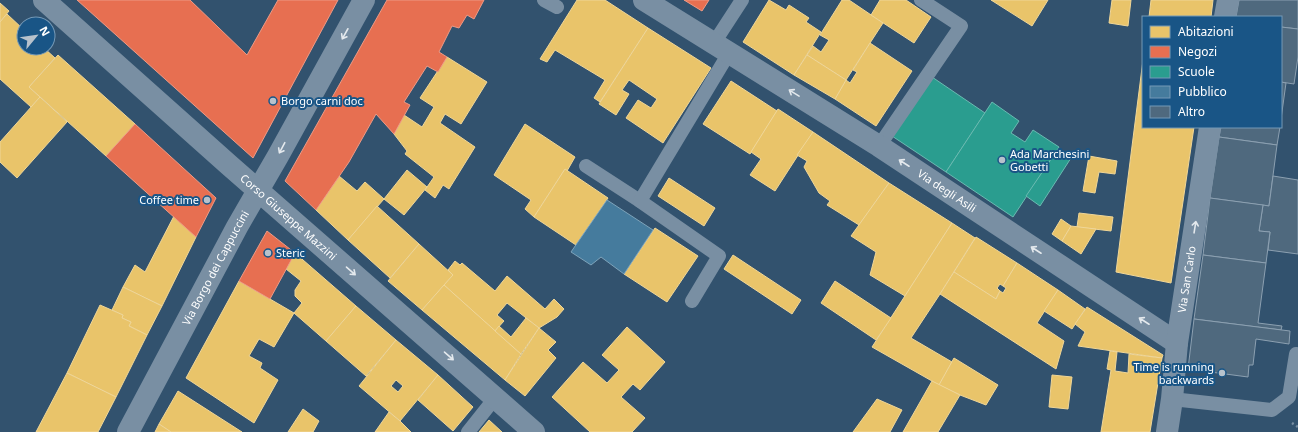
<svg xmlns="http://www.w3.org/2000/svg" width="1298" height="432" font-family="'Noto Sans',sans-serif">
<style>
.homes{fill:#e9c46a;stroke:#f0d697;fill-rule:evenodd}
.shops{fill:#e76f51;stroke:#ee9a85}
.schools{fill:#2a9d8f;stroke:#6abab1}
.public{fill:#457b9d;stroke:#7da3ba}
.building{fill:#4f697e;stroke:#8ca0b1}
.lines{fill:none;stroke-linecap:round;stroke-linejoin:round}
.path{stroke:#798fa3;stroke-width:2.5;stroke-dasharray:2 3;stroke-linecap:butt}
.service{stroke:#798fa3;stroke-width:14}
.minor{stroke:#798fa3;stroke-width:22}
.oneway{stroke:#e4e9ed}
.poi-dot{fill:#b7c2cc;stroke:#195586;stroke-width:1.5}
.labels{text-anchor:middle;stroke-width:4;stroke-linejoin:round;paint-order:stroke}
.poi-label{font-size:11px;fill:#fff;stroke:#195586;text-anchor:start}
.street-label{font-size:11px;fill:#fff;stroke:#195586}
</style>
<rect width="100%" height="100%" fill="#32526e"/>
<!-- homes -->
<g class="homes">
<path d="M577,0H605L648,28L600,102L594,98L605,80L555,50L547,62L540,59Z"/>
<path d="M769,0L786,10L789,5L809,18L806,22L821,32L794,75L743,42Z"/>
<path d="M842,0H849L883,23L846,80L807,55L813,46L821,52L829,40L820,35Z"/>
<path d="M880,0H906L931,17L914,43L871,15Z"/>
<path d="M991,0H1048L1032,26Z"/>
<path d="M1112,0H1131L1128,26L1109,23Z"/>
<path d="M1151,0H1213L1211,17H1149Z"/>
<path d="M0,3L9,11L0,22Z"/>
<path d="M7,14L24,30V48H44L55,58L29,87L40,97L31,107L0,79V22Z"/>
<path d="M648,28L711,68L663,143L626,118L638,100L651,108L657,99L629,80L622,90L629,94L616,115L599,104Z"/>
<path d="M870,43L912,71L876,126L835,99L846,80L850,83L857,72L853,70Z"/>
<path d="M58,55L135,124L106,156L29,87Z"/>
<path d="M807,55L846,80L835,99L794,75Z"/>
<path d="M447,57L487,82L461,124L445,114L440,123L475,147L449,189L443,185L435,198L425,190L434,177L405,154L407,151L394,134L404,115L422,127L434,107L420,98Z"/>
<path d="M1143,60V127H1194L1171,283L1116,272Z"/>
<path d="M731,81L777,111L750,154L703,124Z"/>
<path d="M40,97L67,122L17,178L0,162V142Z"/>
<path d="M778,109L813,132L775,191L750,175L761,159L751,152Z"/>
<path d="M525,124L575,157L567,171L565,169L534,217L525,209L531,200L494,175Z"/>
<path d="M813,132L889,183L859,225L827,205L830,201L819,193L804,167L807,161L797,155Z"/>
<path d="M1089,156L1117,161L1115,174L1099,172L1095,193L1083,191Z"/>
<path d="M565,169L608,198L576,245L534,217Z"/>
<path d="M407,170L427,187L404,215L384,199Z"/>
<path d="M339,176L357,191L365,182L384,199L348,240L316,210Z"/>
<path d="M669,178L715,208L704,226L658,196Z"/>
<path d="M889,183L952,223L905,296L870,275L876,252L851,236Z"/>
<path d="M377,206L419,244L390,278L348,240Z"/>
<path d="M1079,213L1113,217L1111,231L1077,227Z"/>
<path d="M174,216L196,237L162,306L123,287L135,265L145,272Z"/>
<path d="M1061,219L1071,226L1062,241L1052,234Z"/>
<path d="M952,223L975,238L940,294L911,338L952,362L939,385L872,347Z"/>
<path d="M1071,226L1096,229L1081,254L1062,241Z"/>
<path d="M655,228L698,256L667,302L624,274Z"/>
<path d="M976,237L1017,263L1003,286L1000,284L997,288L1000,291L996,299L954,272Z"/>
<path d="M419,244L453,275L422,310L388,281Z"/>
<path d="M295,253L356,306L326,341L294,313L302,303L295,296V290L301,281L286,269Z"/>
<path d="M733,255L801,300L792,314L724,269Z"/>
<path d="M455,261L460,265L462,263L495,291L507,276L545,309L554,299L564,309L557,317L539,328L507,303L497,315L504,321L495,331L444,285L453,275L448,270Z"/>
<path d="M1017,263L1058,290L1037,323L1064,341L1056,369L940,294L954,272L996,299L1000,291L1003,293L1006,288L1003,286Z"/>
<path d="M239,281L294,313L274,347L259,339L249,356L262,363L260,368L278,380L254,423L186,378Z"/>
<path d="M835,281L891,318L876,340L821,303Z"/>
<path d="M444,285L521,354L505,380L422,310Z"/>
<path d="M123,287L162,306L147,335L129,326L131,322L122,318L123,315L112,310Z"/>
<path d="M1058,290L1085,309L1072,329L1044,311Z"/>
<path d="M100,305L123,315L122,318L131,322L129,326L147,335L116,397L67,373Z"/>
<path d="M356,306L396,340L366,376L326,341Z"/>
<path d="M1087,307L1163,355L1162,358L1078,346L1085,332L1075,324Z"/>
<path d="M526,318L539,328L521,354L495,331L499,326L511,337Z"/>
<path d="M627,327L665,362L640,390L633,384L621,397L645,418L632,432H590L552,397L583,362L607,383L619,370L602,355Z"/>
<path d="M539,328L556,342L548,350L556,358L525,396L505,380Z"/>
<path d="M396,340L438,375L400,421L359,386ZM396,380L403,386L398,392L391,386Z"/>
<path d="M1110,351L1117,352L1115,371L1128,373L1129,354L1162,358L1150,432H1101L1111,370L1107,369Z"/>
<path d="M954,358L998,385L986,405L960,395L939,385Z"/>
<path d="M67,373L116,397L98,432H36Z"/>
<path d="M438,375L473,407L453,431L418,400Z"/>
<path d="M1052,375L1072,377L1068,409L1049,407Z"/>
<path d="M932,381L960,395L938,432H903Z"/>
<path d="M178,391L242,432H171L159,424Z"/>
<path d="M877,399L902,410L890,432H853Z"/>
<path d="M303,409L319,421L313,432H288Z"/>
<path d="M389,412L400,421L411,432H375Z"/>
<path d="M489,420L502,432H479Z"/>
<path d="M159,424L171,432H155Z"/>
</g>
<!-- shops -->
<g class="shops">
<path d="M77,0H190L247,55L278,0H338L253,158Z"/>
<path d="M387,0H484L474,19L467,15L459,28L452,26L439,52L447,57L438,72L427,66L404,102L410,105L394,134L376,114L349,162L316,210L285,181Z"/>
<path d="M684,0H709L702,11Z"/>
<path d="M135,124L216,198L196,237L106,156Z"/>
<path d="M267,231L295,253L270,299L239,281Z"/>
</g>
<!-- schools -->
<g class="schools">
<path d="M932,77L985,113L946,172L892,136Z"/>
<path d="M992,102L1019,121L1011,133L1025,142L1033,130L1059,147L1013,217L946,172Z"/>
<path d="M1058,149L1071,158L1040,206L1026,196Z"/>
</g>
<!-- public -->
<path class="public" d="M607,200L653,230L624,274L601,257L591,265L571,252Z"/>
<!-- building -->
<g class="building">
<path d="M1239,0H1298V29L1281,27V17H1236Z"/>
<path d="M1281,27L1298,29V57L1294,84L1281,82Z"/>
<path d="M1281,82L1286,83L1281,119Z"/>
<path d="M1221,127H1280L1277,145L1219,137Z"/>
<path d="M1219,137L1277,145L1269,206L1210,198Z"/>
<path d="M1273,176L1298,180V254L1268,250L1270,232L1259,231L1263,205L1269,206Z"/>
<path d="M1210,198L1263,205L1259,231L1270,232L1266,263L1203,255Z"/>
<path d="M1203,255L1266,263L1258,323L1282,326L1281,330L1194,319Z"/>
<path d="M1194,319L1290,331L1289,344L1256,339L1253,365H1249L1248,377L1188,369Z"/>
</g>
<g class="lines">
<!-- path -->
<path class="path" d="M1292,423L1298,427"/>
<!-- service -->
<g class="service">
<path d="M544,0L557,7"/>
<path d="M714,43L742,0"/>
<path d="M879,146L961,26L921,0"/>
<path d="M586,166L640,201"/>
<path d="M692,301L719,256L640,201L729,53"/>
<path d="M1172,399L1272,410L1289,397L1296,354"/>
<path d="M468,432L495,398"/>
</g>
<!-- minor -->
<g class="minor">
<path id="s1" d="M44,0L229,165L534,432"/>
<path id="s2" d="M644,0L879,146L1177,343"/>
<path d="M1225,17L1228,0"/>
<path id="s3" d="M128,432L237,227L278,156L364,0"/>
<path id="s4" d="M1167,432L1172,399L1177,343L1210,127"/>
</g>
</g>
<!-- one-way arrows -->
<defs><path id="oneway-shaft" d="M-6 0H5M1.5-3L5.5 0L1.5 3" fill="none" stroke-width="1.6" stroke-linecap="round" stroke-linejoin="round"/></defs>
<g class="oneway">
<use href="#oneway-shaft" transform="translate(345 34) rotate(119)"/>
<use href="#oneway-shaft" transform="translate(794 93) rotate(-148)"/>
<use href="#oneway-shaft" transform="translate(282 148) rotate(118)"/>
<use href="#oneway-shaft" transform="translate(904 163) rotate(-147)"/>
<use href="#oneway-shaft" transform="translate(1195 227) rotate(-81)"/>
<use href="#oneway-shaft" transform="translate(1036 250) rotate(-147)"/>
<use href="#oneway-shaft" transform="translate(351 271) rotate(41)"/>
<use href="#oneway-shaft" transform="translate(1144 321) rotate(-147)"/>
<use href="#oneway-shaft" transform="translate(449 356) rotate(41)"/>
</g>
<!-- markers -->
<g class="poi-dot">
<circle cx="273" cy="101" r="4"/>
<circle cx="1002" cy="160" r="4"/>
<circle cx="207" cy="200" r="4"/>
<circle cx="268" cy="253" r="4"/>
<circle cx="1222" cy="373" r="4"/>
</g>
<g class="labels">
<!-- poi labels -->
<g class="poi-label">
<text x="281" y="105">Borgo carni doc</text>
<text x="1010" y="158">Ada Marchesini<tspan x="1010" dy="13">Gobetti</tspan></text>
<text x="199" y="204" text-anchor="end">Coffee time</text>
<text x="276" y="257">Steric</text>
<text x="1214" y="371" text-anchor="end">Time is running<tspan x="1214" dy="13">backwards</tspan></text>
</g>
<!-- street labels -->
<g class="street-label">
<text dy="4" stroke="none"><textPath href="#s2" startOffset="358">Via degli Asili</textPath></text>
<text dy="4" stroke="none"><textPath href="#s1" startOffset="327">Corso Giuseppe Mazzini</textPath></text>
<text dy="4" stroke="none"><textPath href="#s3" startOffset="186">Via Borgo dei Cappuccini</textPath></text>
<text dy="4" stroke="none"><textPath href="#s4" startOffset="154">Via San Carlo</textPath></text>
</g>
</g>
<!-- legend -->
<rect x="1142" y="16" width="140" height="112" fill="#195586" stroke="#7599b6"/>
<rect x="1150" y="26" width="20" height="12" fill="#e9c46a" stroke="#7599b6"/>
<text x="1178" y="36" font-size="12" fill="#ffffff">Abitazioni</text>
<rect x="1150" y="46" width="20" height="12" fill="#e76f51" stroke="#7599b6"/>
<text x="1178" y="56" font-size="12" fill="#ffffff">Negozi</text>
<rect x="1150" y="66" width="20" height="12" fill="#2a9d8f" stroke="#7599b6"/>
<text x="1178" y="76" font-size="12" fill="#ffffff">Scuole</text>
<rect x="1150" y="86" width="20" height="12" fill="#457b9d" stroke="#7599b6"/>
<text x="1178" y="96" font-size="12" fill="#ffffff">Pubblico</text>
<rect x="1150" y="106" width="20" height="12" fill="#4f697e" stroke="#7599b6"/>
<text x="1178" y="116" font-size="12" fill="#ffffff">Altro</text>
<!-- north arrow -->
<g transform="translate(36 36) rotate(61)"><circle r="19" fill="#195586" stroke="#7599b6"/>
<path d="M0-3L7 15L0 10L-7 15Z" fill="#b7c2cc"/>
<text y="-6" font-size="11" font-weight="bold" text-anchor="middle" fill="#ffffff">N</text>
</g>
</svg>
